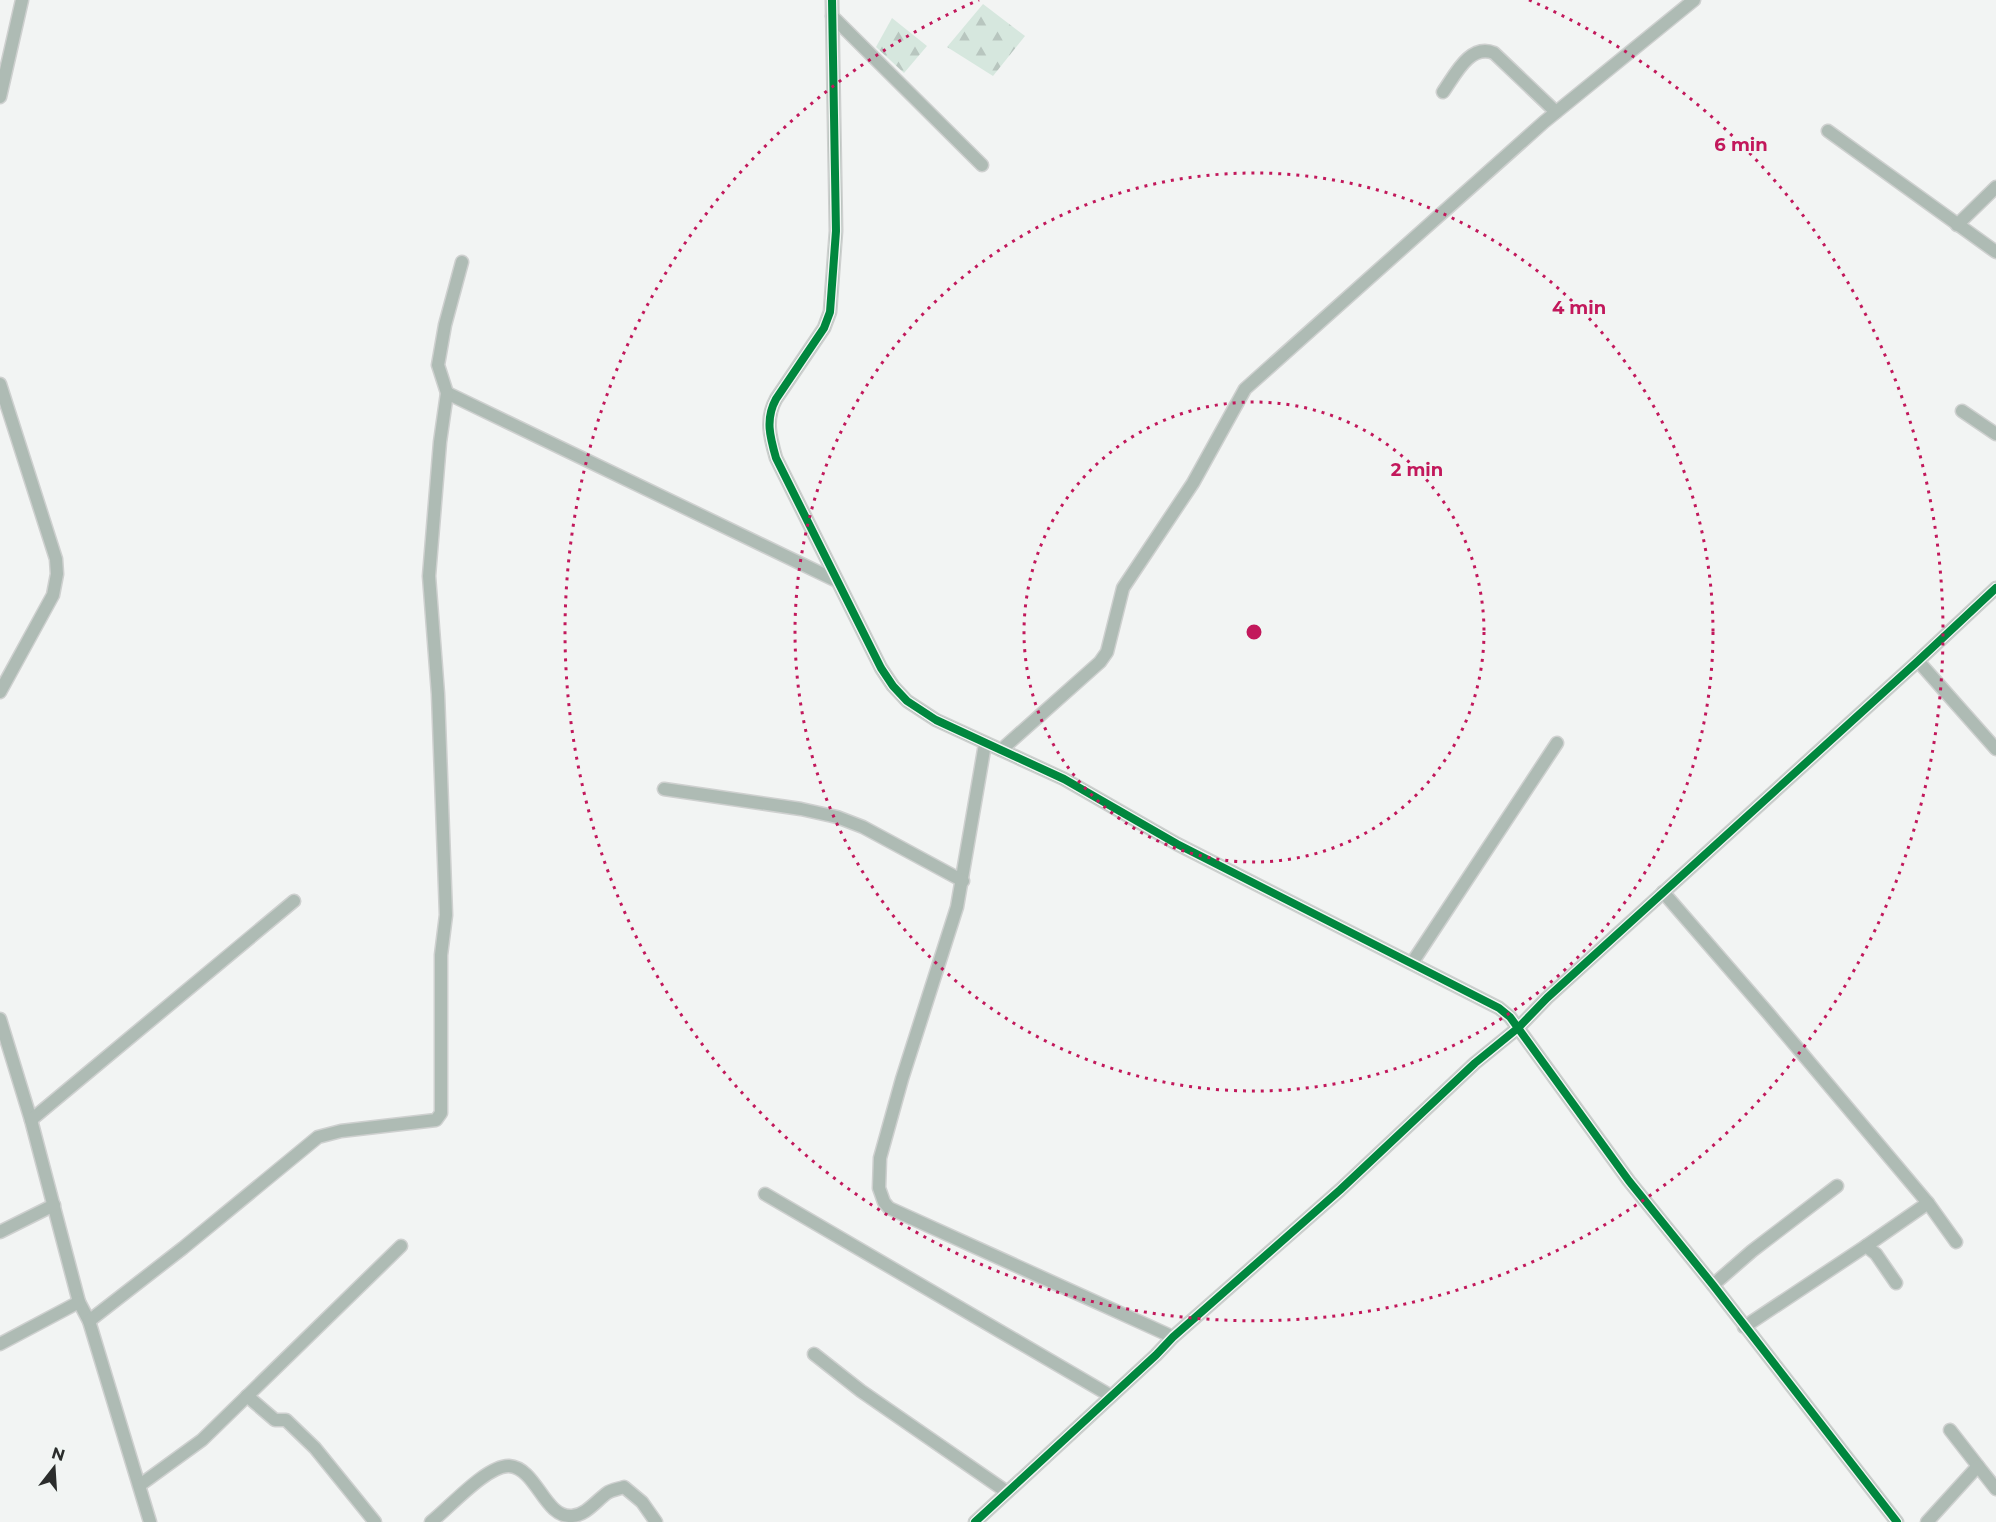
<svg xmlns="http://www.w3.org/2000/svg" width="1996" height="1522" font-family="Montserrat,sans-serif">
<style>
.forest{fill:url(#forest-firs)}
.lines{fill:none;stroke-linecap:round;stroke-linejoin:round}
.minor-casing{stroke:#ced0cf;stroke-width:15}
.minor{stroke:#aebbb4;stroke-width:12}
.cycleway-casing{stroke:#f1f5f3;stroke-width:11}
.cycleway{stroke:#00873e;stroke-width:8}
.ring{fill:none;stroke:#c2185b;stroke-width:3;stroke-dasharray:3 6}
.centre{fill:#c2185b;stroke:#f1f5f3;stroke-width:3}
.ring-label{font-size:18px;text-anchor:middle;font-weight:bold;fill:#c2185b;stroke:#f1f5f3;stroke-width:4.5;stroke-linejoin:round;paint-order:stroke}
</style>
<defs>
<pattern id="forest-firs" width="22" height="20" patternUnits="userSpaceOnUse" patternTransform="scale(1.5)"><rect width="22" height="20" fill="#d6e7de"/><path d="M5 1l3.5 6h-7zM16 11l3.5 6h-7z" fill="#b8c6bf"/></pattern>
</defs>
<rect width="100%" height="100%" fill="#f2f4f3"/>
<!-- forest -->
<g class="forest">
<path d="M983,4L1025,36L993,76L947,47Z"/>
<path d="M892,18L927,46L904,73L876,47Z"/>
</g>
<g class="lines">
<defs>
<g id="minor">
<path d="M832,0L836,231L830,312L824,328L776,399C765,419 770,437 776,458L881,668L893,686L907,701L936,720L1064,779L1177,844L1499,1008L1510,1017L1629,1181L1713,1285L1897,1522"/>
<path d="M832,16L982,165"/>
<path d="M1443,92C1455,75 1470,43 1494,53L1556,112"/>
<path d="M0,97L22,0"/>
<path d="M1828,131L1996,252"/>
<path d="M1957,225L1996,187"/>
<path d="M0,384L56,559L57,574L53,595L0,692"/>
<path d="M447,393L837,581"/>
<path d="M1962,411L1996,434"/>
<path d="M1918,661L1996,749"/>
<path d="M985,744L957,907L902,1079L880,1158L879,1188L884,1202L889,1208L1173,1337"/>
<path d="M1001,750L1100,662L1107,652L1123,588L1193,483L1245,389L1544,122L1694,0"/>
<path d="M664,789L801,809L837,817L863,827L963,881"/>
<path d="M1663,892L1768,1013L1928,1203L1956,1242"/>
<path d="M1412,963L1557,743"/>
<path d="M0,1019L31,1120L79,1302L89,1321L150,1522"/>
<path d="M31,1120L294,901"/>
<path d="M765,1194L1111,1396"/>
<path d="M0,1232L54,1205"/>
<path d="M1866,1246L1928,1203"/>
<path d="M1713,1285L1752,1251L1837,1186"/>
<path d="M89,1321L183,1248L318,1137L341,1131L436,1120L441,1113V955L446,915L438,694L429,576L440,442L447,393L438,365L445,325L462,262"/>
<path d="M1744,1327L1866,1246L1876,1254L1896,1283"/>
<path d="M0,1344L79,1302"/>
<path d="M814,1354L861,1391L1007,1492"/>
<path d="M247,1396L275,1420H286L315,1448L375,1522"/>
<path d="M1950,1430L1978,1466"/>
<path d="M140,1485L202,1440L401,1246"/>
<path d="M431,1522C449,1508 487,1465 509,1466C537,1468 544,1518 572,1516C586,1515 596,1501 607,1493C611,1490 618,1489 624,1487L642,1502L656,1522"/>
<path d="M975,1522L1156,1355L1173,1337L1340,1190L1475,1063L1518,1028L1547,998L1918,661L1996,588"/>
<path d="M1927,1522L1978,1466L1996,1489"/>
</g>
</defs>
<!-- minor casing -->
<use href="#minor" class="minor-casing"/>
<!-- minor -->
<use href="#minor" class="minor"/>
<defs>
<g id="cycleway">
<path d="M832,0L836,231L830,312L824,328L776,399C765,419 770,437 776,458L881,668L893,686L907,701L936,720L1064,779L1177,844L1499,1008L1510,1017L1629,1181L1713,1285L1897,1522"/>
<path d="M975,1522L1156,1355L1173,1337L1340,1190L1475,1063L1518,1028L1547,998L1918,661L1996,588"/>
</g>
</defs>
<!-- cycleway casing -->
<use href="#cycleway" class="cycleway-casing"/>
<!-- cycleway -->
<use href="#cycleway" class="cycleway"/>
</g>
<!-- distance rings -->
<g class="ring">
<circle cx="1254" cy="632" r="230"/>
<circle cx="1254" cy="632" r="459"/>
<path d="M1529 0A689 689 0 1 1 979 0"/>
</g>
<circle cx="1254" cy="632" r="9" class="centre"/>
<g class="ring-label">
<text x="1741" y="151">6 min</text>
<text x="1579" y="314">4 min</text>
<text x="1417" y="476">2 min</text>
</g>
<!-- north arrow -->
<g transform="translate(54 1468) rotate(17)" stroke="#f1f5f3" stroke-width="4.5" paint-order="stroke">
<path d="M0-4.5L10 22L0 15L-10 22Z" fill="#2b2d2c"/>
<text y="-9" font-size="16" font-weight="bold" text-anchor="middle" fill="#2b2d2c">N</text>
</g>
</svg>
